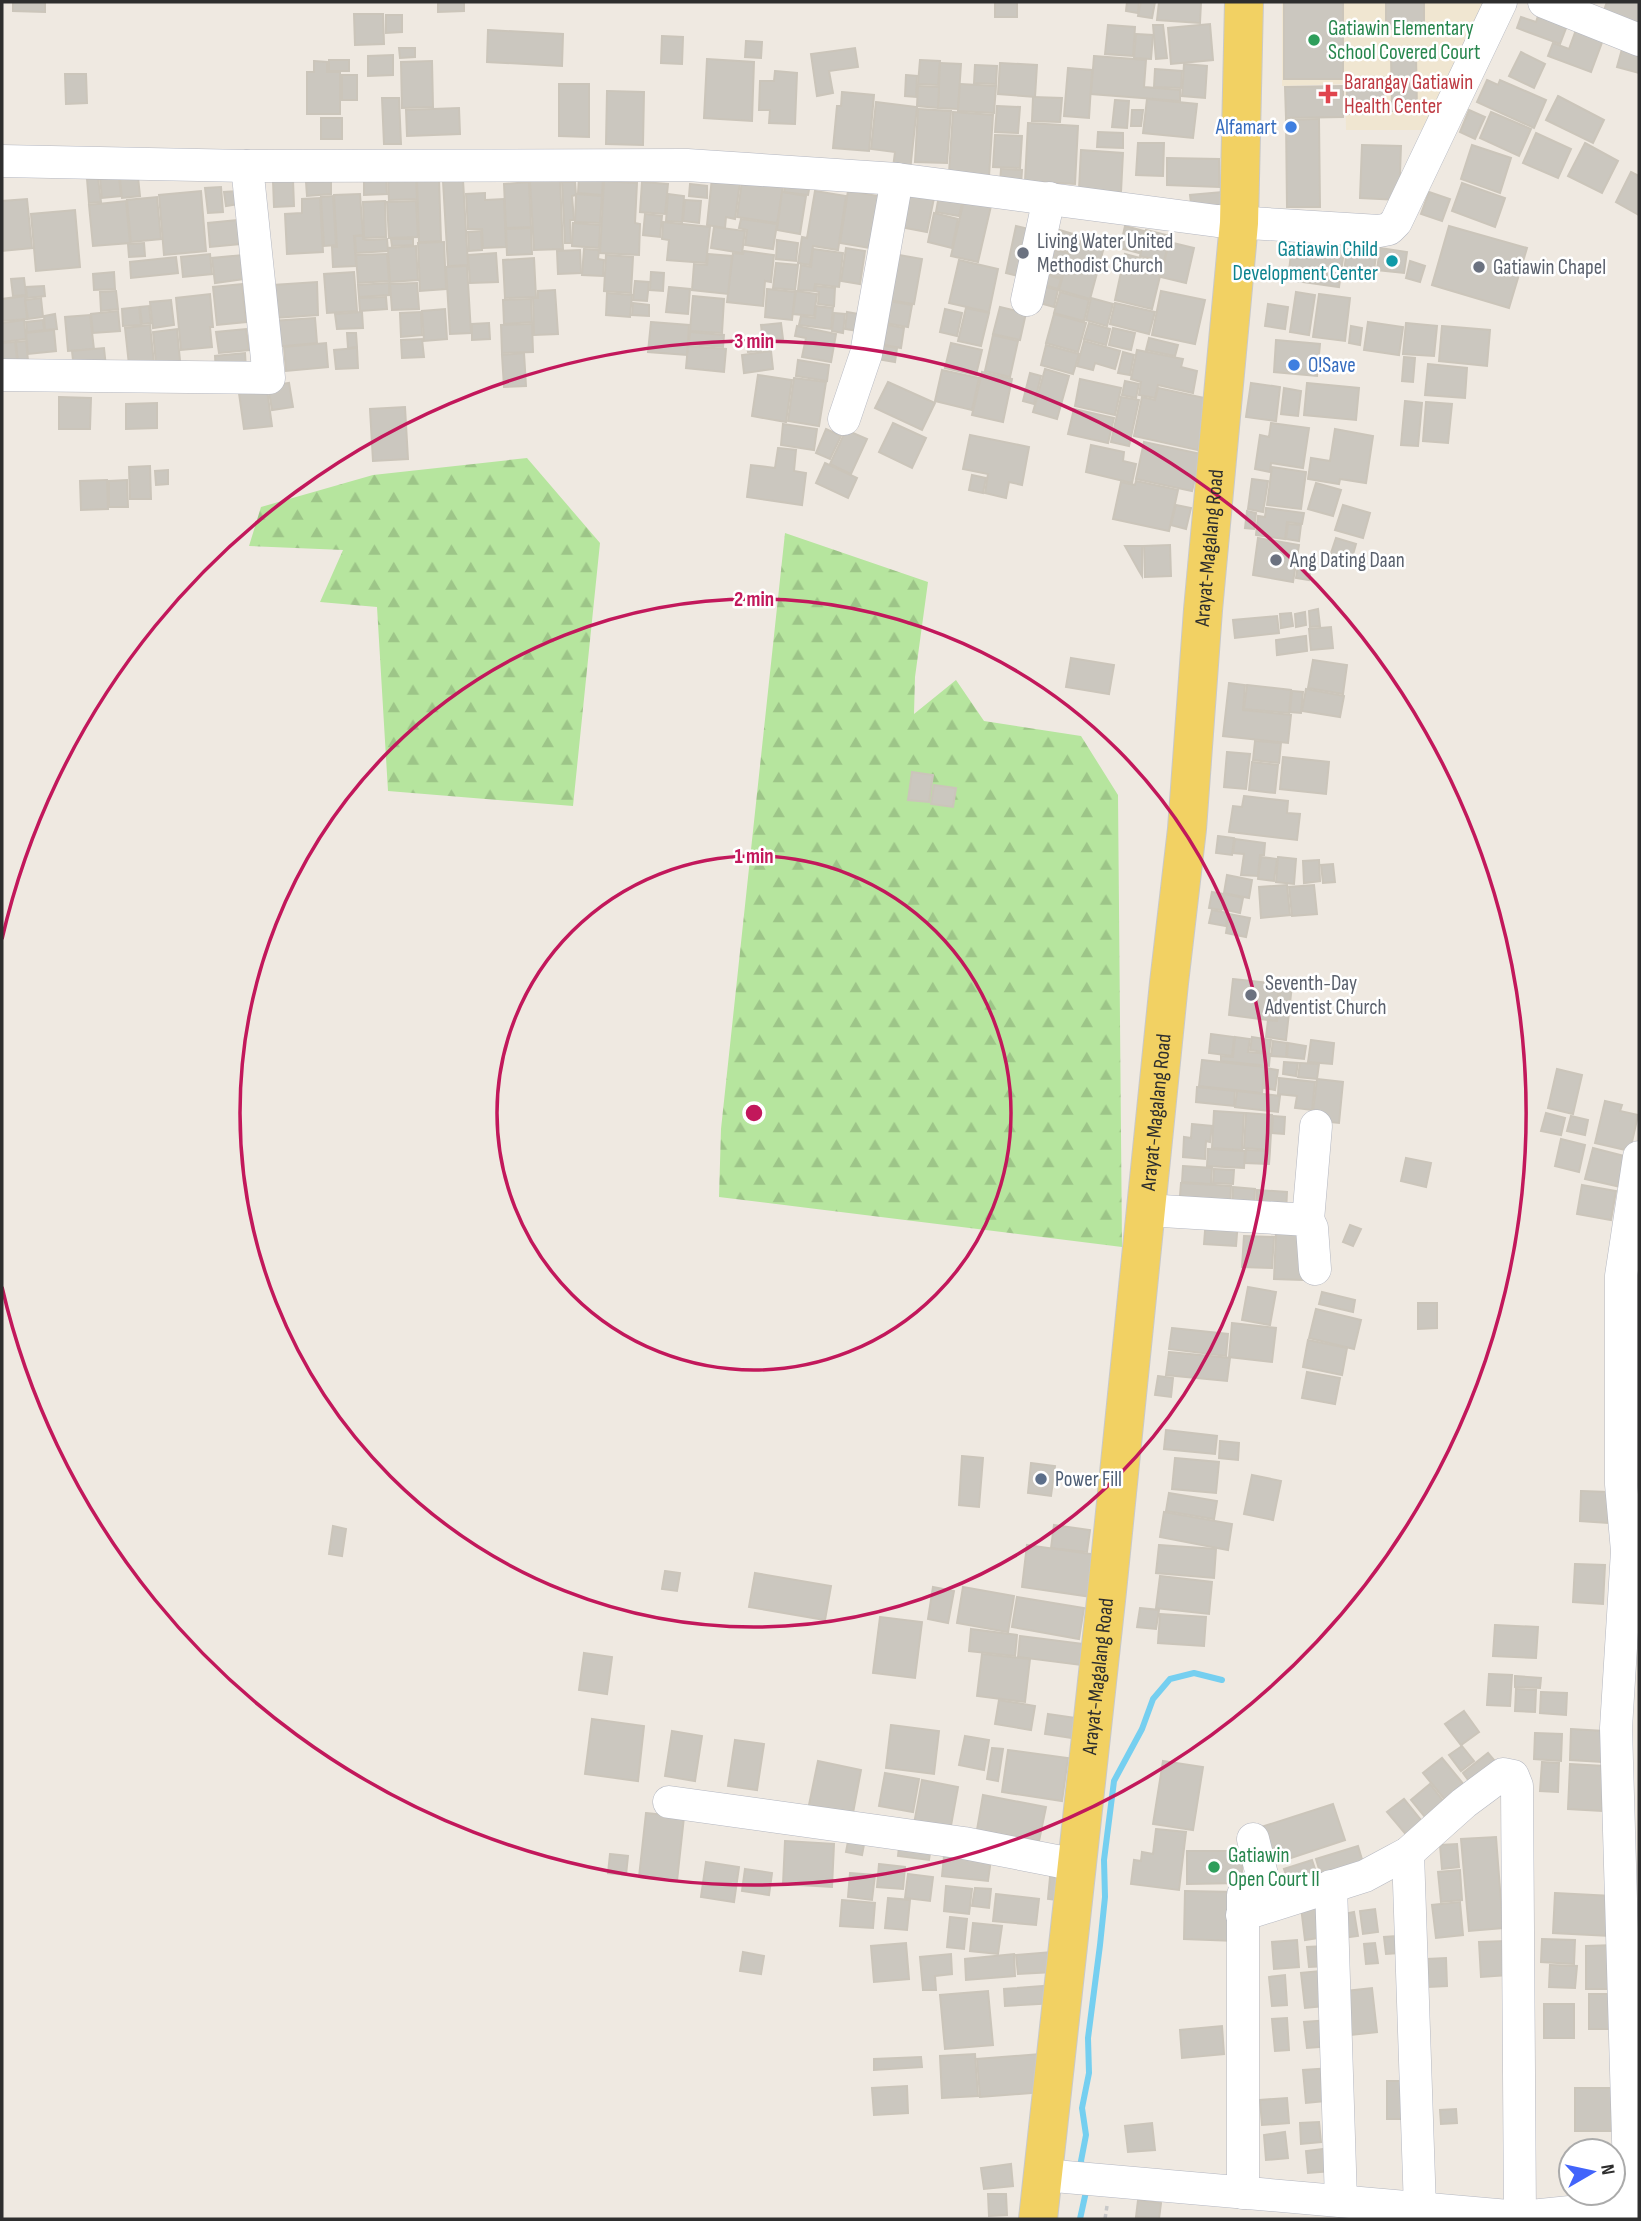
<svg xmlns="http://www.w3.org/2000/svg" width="1641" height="2221" font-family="'Sofia Sans Condensed',sans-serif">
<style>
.education{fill:#f0e6d1}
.forest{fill:url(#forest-firs)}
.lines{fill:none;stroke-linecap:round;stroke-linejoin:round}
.stream{stroke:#75cff0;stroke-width:6}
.building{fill:#cbc7bf;stroke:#cbc5ba;stroke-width:2}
.minor-casing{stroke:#b4b7c1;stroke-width:33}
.major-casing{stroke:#c9c9c9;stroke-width:40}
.path{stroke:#c9c9c9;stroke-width:3.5;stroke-dasharray:5 3.5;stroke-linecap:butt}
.minor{stroke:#fff;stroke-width:32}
.major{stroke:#f2d163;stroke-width:38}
.ring{fill:none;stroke:#c2185b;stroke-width:3.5}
.leisure-dot{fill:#2e9e5b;stroke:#fff;stroke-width:2.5}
.health-dot{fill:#e0444e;stroke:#fff;stroke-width:2.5}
.shop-dot{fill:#3f7fe0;stroke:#fff;stroke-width:2.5}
.worship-dot{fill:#6b7280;stroke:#fff;stroke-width:2.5}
.culture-dot{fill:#0f9aa8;stroke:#fff;stroke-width:2.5}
.service-dot{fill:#5c6f8a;stroke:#fff;stroke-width:2.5}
.labels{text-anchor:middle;stroke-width:5;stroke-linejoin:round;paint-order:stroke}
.leisure-label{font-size:21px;fill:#27864d;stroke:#fff;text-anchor:start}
.health-label{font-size:21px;fill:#be3a42;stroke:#fff;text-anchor:start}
.shop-label{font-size:21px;fill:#366cbe;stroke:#fff;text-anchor:end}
.worship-label{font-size:21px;fill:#5b616d;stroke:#fff;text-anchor:start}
.culture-label{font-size:21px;fill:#0d838f;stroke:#fff;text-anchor:end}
.street-label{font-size:21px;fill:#2e2e2e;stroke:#fff}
.service-label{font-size:21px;fill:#4e5e75;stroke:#fff;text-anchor:start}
.centre{fill:#c2185b;stroke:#fff;stroke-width:3.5}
.ring-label{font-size:21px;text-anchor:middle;font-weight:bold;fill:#c2185b;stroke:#fff;stroke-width:5;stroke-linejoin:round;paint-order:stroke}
</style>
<defs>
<pattern id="forest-firs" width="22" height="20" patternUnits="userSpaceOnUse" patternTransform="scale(1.75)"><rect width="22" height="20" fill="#b6e59e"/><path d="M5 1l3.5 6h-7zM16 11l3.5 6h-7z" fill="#9dc588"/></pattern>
</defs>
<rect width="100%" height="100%" fill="#efe9e1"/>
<!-- education -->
<path class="education" d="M1282,2H1494L1434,130H1346L1345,84L1282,86Z"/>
<!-- forest -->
<g class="forest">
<path d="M527,458L600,543L573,806L388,791L377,607L320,602L343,550L249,546L261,507L373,475Z"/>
<path d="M785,533L928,582L915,677L914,714L956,680L984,721L1081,736L1118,795L1122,1247L719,1197L721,1129Z"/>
</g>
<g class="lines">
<!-- stream -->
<g class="stream">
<path d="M1083,2169L1081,2161L1086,2135L1082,2108L1089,2073L1088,2038L1100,1945L1105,1897L1104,1860L1114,1781L1142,1729L1153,1699L1170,1679L1194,1673L1222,1680"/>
<path d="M1080,2219L1087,2187"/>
</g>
</g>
<!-- building -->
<g class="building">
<path d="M13,2H45V12L13,11Z"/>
<path d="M438,2H464V11L438,12Z"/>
<rect x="995" y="2" width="22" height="15"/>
<path d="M1127,2H1139L1138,13L1126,11Z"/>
<path d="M1141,2H1155L1152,18L1138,16Z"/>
<path d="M1159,2H1201L1200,23L1157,20Z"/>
<rect x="1284" y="2" width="59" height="77"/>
<rect x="1386" y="2" width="38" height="27"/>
<path d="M1607,2H1639V28L1603,13Z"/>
<path d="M1542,4L1571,15L1560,44L1517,28L1521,17L1536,22Z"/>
<path d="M354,14H383L384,44L355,45Z"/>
<path d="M386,15H402V32L386,33Z"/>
<path d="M1580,19L1607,29L1591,72L1548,56L1553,43L1569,49Z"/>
<path d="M1210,24L1213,60L1171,64L1168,28Z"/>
<path d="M1108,25L1135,27L1133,56L1105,54Z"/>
<path d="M1153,25H1163L1167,58L1156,59Z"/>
<path d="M488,30L563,34L562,66L487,62Z"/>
<path d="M1136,34L1153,35L1151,59L1134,58Z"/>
<path d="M662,36L683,37L682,64L661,63Z"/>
<path d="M746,41L762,42L761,58L745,57Z"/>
<path d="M1624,42L1639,47V73L1617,67Z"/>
<path d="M399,48H415V57L400,58Z"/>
<path d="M855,48L858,67L829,71L833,93L817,96L811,54Z"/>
<path d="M1521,52L1545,64L1534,88L1509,76Z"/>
<path d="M393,55V75L368,76V56Z"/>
<path d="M1416,55L1417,111H1392L1391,56Z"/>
<path d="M1094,56L1146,60L1144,87L1180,90V101L1091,94Z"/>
<path d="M707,59L754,62L752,121L704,118Z"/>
<rect x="329" y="60" width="20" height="11"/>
<path d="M920,60L940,61L938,85L918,84Z"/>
<path d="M314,61L327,62V72H340V114H307V72H314Z"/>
<path d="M432,61L433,107L402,108L401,62Z"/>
<path d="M940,63L961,64L958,109L938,108Z"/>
<path d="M1000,63L1037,65L1035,97L998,94Z"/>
<path d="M1184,64L1207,66L1205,98L1182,96Z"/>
<path d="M975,65L997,66L996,84L974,83Z"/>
<path d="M1068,68L1092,70L1089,118L1064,116Z"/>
<path d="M1155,69L1182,71L1181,88L1154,87Z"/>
<path d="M775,71L797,73L795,124L769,123L770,110H759L760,81H774Z"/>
<path d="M65,74H86L87,103L66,104Z"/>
<rect x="342" y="75" width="15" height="25"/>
<path d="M906,75L917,76L916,97L905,96Z"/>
<path d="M1347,77H1383L1384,114H1347Z"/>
<path d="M1487,80L1498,85L1500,80L1546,100L1534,128L1477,102Z"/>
<path d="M559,84H589V137L559,136Z"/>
<path d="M960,84L996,86L994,113L958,111Z"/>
<path d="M918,86L939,87L938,108L917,106Z"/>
<path d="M1343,86V117L1286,118L1285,87Z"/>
<path d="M607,91L644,92L643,145L606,144Z"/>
<path d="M842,92L874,95L869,151L833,148L837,106H841Z"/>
<path d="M1558,96L1604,120L1593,143L1546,120Z"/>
<path d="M1033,97L1062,98L1060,122L1032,121Z"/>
<path d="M382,98H399L401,144H384Z"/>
<path d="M1147,99L1197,104L1193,138L1143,133Z"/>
<path d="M1115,100L1129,101L1127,128L1112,127Z"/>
<path d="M876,102L917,107L910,171L893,168L895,152L871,149Z"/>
<path d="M997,106L1020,107L1018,133L995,132Z"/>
<path d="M459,108L460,134L407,136L406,110Z"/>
<path d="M918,109L951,111L947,163L915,162Z"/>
<path d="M1132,110H1143L1141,126H1131Z"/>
<path d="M1469,110L1485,117L1475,139L1460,132Z"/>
<path d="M953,112L993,115L989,176L949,173Z"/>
<path d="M1491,112L1531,129L1519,156L1480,138Z"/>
<rect x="321" y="118" width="21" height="21"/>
<path d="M1319,119L1320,207H1287L1286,120Z"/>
<path d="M1028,123L1078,126L1075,184L1025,181Z"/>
<path d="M1098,132L1123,133V148L1097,147Z"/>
<path d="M1536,133L1571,149L1558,178L1523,163Z"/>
<path d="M995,135L1022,136L1020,168L993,167Z"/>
<path d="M1138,143H1164L1163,176L1136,175Z"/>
<path d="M1585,143L1618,161L1602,193L1568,176Z"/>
<path d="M1362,145L1401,146L1399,200L1360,198Z"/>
<path d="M1472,145L1511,158L1500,193L1461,179Z"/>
<path d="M1081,150L1123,153L1121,192L1079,189Z"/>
<path d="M1167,158L1219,159V187L1167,185Z"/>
<path d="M1001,169L1022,170L1021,185L1000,183Z"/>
<path d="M1631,172L1639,176V215L1616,202Z"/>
<path d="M364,175H386L387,194L364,195Z"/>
<path d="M119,177L121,196L102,198L100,179Z"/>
<path d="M138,177L140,196L122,198L120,179Z"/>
<path d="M579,177L603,178L602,195L578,193Z"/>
<path d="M98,178L101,202L89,203L87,179Z"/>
<path d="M712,178L740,182L735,219L726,217L725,228L707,225Z"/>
<path d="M416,179L417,199L389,200L388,180Z"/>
<path d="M439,179L441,241L419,242L417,180Z"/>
<path d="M560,179L563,249L534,250L530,181Z"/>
<path d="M293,180L294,206L274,207L273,181Z"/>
<path d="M463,180L468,265L448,266L443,181Z"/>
<path d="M331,181V194L307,196L306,182Z"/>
<path d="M604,181L637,183L635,223L640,224L639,255L600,253Z"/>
<path d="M742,181L783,187L777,223L737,217Z"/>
<path d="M786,181L810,184L808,195L784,192Z"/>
<path d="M529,182L531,227L506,228L504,184Z"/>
<path d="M562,182H575L576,195L572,196L574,220H570L571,243H565Z"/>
<path d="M642,182L668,184L665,214L640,212Z"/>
<path d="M1462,183L1505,198L1495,227L1452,211Z"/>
<path d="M690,184L707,186V198L689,196Z"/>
<path d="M221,187L223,212L208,213L205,188Z"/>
<path d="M940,190L964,195L959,216L936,212Z"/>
<path d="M201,191L206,251L164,255L159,195Z"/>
<path d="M238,191L239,204L226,206L224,192Z"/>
<path d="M815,191L846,196L838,250L813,246L810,265L798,263L802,237L807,238Z"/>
<path d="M848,191L890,198L882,250L840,243Z"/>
<path d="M903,191L934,198L927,232L895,226Z"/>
<path d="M782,192L806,196L800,234L777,230Z"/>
<path d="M1222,192L1223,209L1192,212L1190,195Z"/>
<path d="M1429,192L1450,199L1442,221L1421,214Z"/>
<path d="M485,193V200L504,199L506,247L483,248L482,229H468L466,194Z"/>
<path d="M360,194L363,235L354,236L356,266L333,267L332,247H337L334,195Z"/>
<path d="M576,194L602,196L600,223L575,222Z"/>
<path d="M668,194L684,196L682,222L666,221Z"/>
<path d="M333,196L336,245L324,246L321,197Z"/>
<path d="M157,197L161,239L131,242L127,200Z"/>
<path d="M320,198L323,252L287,254L285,214L302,213V199Z"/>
<path d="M27,199L32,248L2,251V201Z"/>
<path d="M685,200L701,201L699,223L683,221Z"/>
<path d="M964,200L991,206L978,262L951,256Z"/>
<path d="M126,201L130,243L93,246L89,205Z"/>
<path d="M385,201L386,237L364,238L363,202Z"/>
<path d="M416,201L418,237L389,238L387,202Z"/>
<path d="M75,210L80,267L36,271L31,214Z"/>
<path d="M934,213L958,219L952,248L928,242Z"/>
<path d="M645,214L662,216L660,237L643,235Z"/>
<path d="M741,219L777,224L773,249L745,245L747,230L739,228Z"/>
<path d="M237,220L240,244L210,247L208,223Z"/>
<path d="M663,222L710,227L706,263L667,260L669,240L662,239Z"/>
<path d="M573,223L600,225L599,248L572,246Z"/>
<path d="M1016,226L1041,232L1030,279L1006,273Z"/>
<path d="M1046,226L1073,234L1068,252L1041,244Z"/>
<path d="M1125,226L1144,231L1139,253L1120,248Z"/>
<path d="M1449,226L1527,248L1509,308L1432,285Z"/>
<path d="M714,227L745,231L742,253L711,248Z"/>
<path d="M531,228L532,254L507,255L506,229Z"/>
<path d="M1146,230L1170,236L1164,262L1140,256Z"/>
<path d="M481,231L482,250L469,251L468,232Z"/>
<path d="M355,236H363V239L367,240L387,239L388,251L356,253Z"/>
<path d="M391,239H413V245L392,246Z"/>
<path d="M1073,239L1104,247L1090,299L1059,290Z"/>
<path d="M1354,239L1378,242L1374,270L1368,269L1367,275L1344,272L1347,249L1352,250Z"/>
<path d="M777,240L798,243L796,261L776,259Z"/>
<path d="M444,242L446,289L420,291L418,243Z"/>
<path d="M1169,242L1194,248L1186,283L1161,277Z"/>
<path d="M144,243L145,256L129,257L128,244Z"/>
<path d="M1292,245L1344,251L1339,287L1288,280Z"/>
<path d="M416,246L418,280L390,282L388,248Z"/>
<path d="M1042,246L1068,253L1064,266L1038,260Z"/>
<path d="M846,248L865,251L860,284L841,281Z"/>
<path d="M1380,248L1407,252L1404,273L1377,270Z"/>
<path d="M584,249L599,250L598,259L604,260L603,276L582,275Z"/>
<path d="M813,249L843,253L839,287L815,284L814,291L798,290L801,265L811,267Z"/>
<path d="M580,250L581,273L558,274L557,251Z"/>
<path d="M744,251L774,255L771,282L765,281L763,306L727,302L733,253L743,254Z"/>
<path d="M496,253L498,282L470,283L468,255Z"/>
<path d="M210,254L212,274L183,277L181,257Z"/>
<path d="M387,254L389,281L358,283L356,255Z"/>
<path d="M708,254L732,256L728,294L692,290L694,264L707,265Z"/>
<path d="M1125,254L1163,264L1152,309L1115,300Z"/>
<path d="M243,255L245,279L215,283L212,258Z"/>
<path d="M606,255L633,257L631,293L604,291Z"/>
<path d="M899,255L922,259L914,304L882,299Z"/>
<path d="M176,257L178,273L131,278L130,262Z"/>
<path d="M534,258L536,297L505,298L503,260Z"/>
<path d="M959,260L998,269L989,312L949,303Z"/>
<path d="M1040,261L1064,267L1061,278L1037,272Z"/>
<path d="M1410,261L1425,266L1420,282L1406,278Z"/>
<path d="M776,263L798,265L795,290L773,288Z"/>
<path d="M467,266L471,333L450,334L446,267Z"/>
<path d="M114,272L115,289L94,290L93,274Z"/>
<path d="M354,272L357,311L327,313L324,274Z"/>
<path d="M651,272L664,273L663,291L650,290Z"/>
<path d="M1044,274L1061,279L1058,289L1041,284Z"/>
<path d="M24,278L26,295L13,296L11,279Z"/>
<path d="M635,281L649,282L647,301L633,300Z"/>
<path d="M317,282L318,315L274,318L273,285Z"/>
<path d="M389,283V295L359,297L358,285Z"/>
<path d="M417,283L419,309L392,310L390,284Z"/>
<path d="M242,284L246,322L217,325L213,287Z"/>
<path d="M1033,284L1058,290L1054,307L1029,300Z"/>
<path d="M44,286L45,296L27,298L26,287Z"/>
<path d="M816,286L835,288L834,306L818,304L819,292L815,291Z"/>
<path d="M669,287L690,289L688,314L666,312Z"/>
<path d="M767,289L795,292L792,320L765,317Z"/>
<path d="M555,290L558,334L534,335L533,298H538V291Z"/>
<path d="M116,291L118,309L101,311L100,292Z"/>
<path d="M796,291L817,294L814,316L793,314Z"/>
<path d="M1161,291L1205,300L1195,344L1152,335Z"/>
<path d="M1060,292L1089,300L1084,321L1054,313Z"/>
<path d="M1296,292L1315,295L1309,335L1290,332Z"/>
<path d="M607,293L632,295L630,317L606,315Z"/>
<path d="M210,294L213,327H210L212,347L181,350L176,298Z"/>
<path d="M1319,294L1350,298L1345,341L1313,337Z"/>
<path d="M25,296L27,319L2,321V299Z"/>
<path d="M693,296L724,299L722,333L690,331Z"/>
<path d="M386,297L387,309L360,311L359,298Z"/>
<path d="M41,298L43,317L28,319L25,300Z"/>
<path d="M1091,298L1113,304L1107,326L1086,320Z"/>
<path d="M531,299L532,322L504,324L503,300Z"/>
<path d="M171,300L174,325L153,328L150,302Z"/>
<path d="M883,300L912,305L908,327L879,322Z"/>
<path d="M633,303L649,305V316L632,315Z"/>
<path d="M1115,303L1155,312L1149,334L1110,324Z"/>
<path d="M1268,304L1288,307L1285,329L1265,326Z"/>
<path d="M149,306L151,323L142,324L140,307Z"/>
<path d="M816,306L833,308L831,329L799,325L801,316L815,318Z"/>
<path d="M139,307L141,325L123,326L122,309Z"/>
<path d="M1000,307L1026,313L1020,340L993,334Z"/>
<path d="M966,308L989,313L981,346L958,341Z"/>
<path d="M445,309L447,339L424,341L422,311Z"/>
<path d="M945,309L962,313L957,336L940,332Z"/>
<path d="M118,311L120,331L93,333L91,314Z"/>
<path d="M362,312L363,328L337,329L335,314Z"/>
<path d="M421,312L422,335L401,337L400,313Z"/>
<path d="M847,312L859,314L858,331L845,329Z"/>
<path d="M834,313L845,314L843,333L832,331Z"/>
<path d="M55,314L57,329L45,330L44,316Z"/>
<path d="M1054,314L1086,323L1078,352L1046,343Z"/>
<path d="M90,315L94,349L68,351L65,317Z"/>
<path d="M315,318L317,343L274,347L272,321Z"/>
<path d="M24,320L26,339L2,342V323Z"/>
<path d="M43,320L44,330L27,332L26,322Z"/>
<path d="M651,322L689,325L687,355L648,352Z"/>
<path d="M1368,322L1403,327L1399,355L1364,350Z"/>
<path d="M489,323L490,339L472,340V324Z"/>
<path d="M781,323L783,339L763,342L761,325Z"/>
<path d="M1089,323L1110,329L1106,345L1084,339Z"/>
<path d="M1406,323L1437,326L1434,356L1403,354Z"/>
<path d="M532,324L533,352L502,353L501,325Z"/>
<path d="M883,324L904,328L901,348L879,344Z"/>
<path d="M150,325L154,363L129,365L125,328Z"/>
<path d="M797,326L836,334L831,362L802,357L806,338L795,336Z"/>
<path d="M1351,326L1362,328L1360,345L1349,343Z"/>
<path d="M1442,326L1490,330L1487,366L1439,361Z"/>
<path d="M1113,328L1135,333L1131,350L1109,345Z"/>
<path d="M177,329L180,361L156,364L153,332Z"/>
<path d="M246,329L249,350L219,353L216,332Z"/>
<path d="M54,330L56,351L28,354L26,333Z"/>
<path d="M690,332L724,335L723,347L689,344Z"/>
<path d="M347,333H356L357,347L348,348Z"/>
<path d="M993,335L1018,341L1010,377L985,371Z"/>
<path d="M1149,338L1178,345L1175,356L1146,350Z"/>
<path d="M422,339L424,357L402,358L401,340Z"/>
<path d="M759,340L761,351L748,352L746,341Z"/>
<path d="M1276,340L1320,344L1317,376L1274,372Z"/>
<path d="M26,341L29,370L19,371L16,342Z"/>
<path d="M1084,341L1120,351L1115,369L1095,363L1093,370L1077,366Z"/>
<path d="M15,342L18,368L2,361V343Z"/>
<path d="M326,343L328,367L286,371L284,347Z"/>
<path d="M951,343L982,350L976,375L945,368Z"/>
<path d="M879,345L897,348L895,362L877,359Z"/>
<path d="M1046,345L1079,354L1073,374L1041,365Z"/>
<path d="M688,346L726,349L724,372L686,368Z"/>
<path d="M104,348L106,367L74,370L72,351Z"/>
<path d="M357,348L358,368L336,369L334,350Z"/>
<path d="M1137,350L1183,359L1181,367L1197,371L1193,393L1158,385L1155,398L1139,395L1141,382L1131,379Z"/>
<path d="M771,351L773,369L744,373L742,355Z"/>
<path d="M1123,352L1134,355L1130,375L1118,373Z"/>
<path d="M245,353L246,369L216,372L215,356Z"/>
<path d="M524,353L526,386L504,387L502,355Z"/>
<path d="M1404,357L1415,358L1413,382L1402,381Z"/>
<path d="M798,360L829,365L827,381L796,376Z"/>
<path d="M1428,364L1467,368L1465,398L1425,395Z"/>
<path d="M1045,369L1069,376L1057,419L1033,412Z"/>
<path d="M942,370L979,378L972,410L935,401Z"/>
<path d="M982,372L1012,379L1003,422L972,415Z"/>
<path d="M1030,373L1041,376L1034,404L1023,401Z"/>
<path d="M758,375L792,380L786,422L752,416Z"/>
<path d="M794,378L826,382L819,426L788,421Z"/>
<path d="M1080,379L1121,388L1115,415L1075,406Z"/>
<path d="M1125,381L1139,384L1136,398L1122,395Z"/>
<path d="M266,382L272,426L244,429L238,386Z"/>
<path d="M888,382L935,403L922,430L875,408Z"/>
<path d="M289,383L293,407L272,410L268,386Z"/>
<path d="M1251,383L1280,387L1276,421L1246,417Z"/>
<path d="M1307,383L1359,388L1356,420L1304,415Z"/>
<path d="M1158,388L1209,399L1198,450L1134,436L1142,397L1155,400Z"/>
<path d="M1284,388L1301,391L1298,416L1281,414Z"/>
<path d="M59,397L91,398L90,429H59Z"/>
<path d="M1121,397L1139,400L1129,446L1111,442Z"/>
<path d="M1405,401L1422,403L1418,446L1401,445Z"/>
<path d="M1426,402L1452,404L1448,443L1423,441Z"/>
<path d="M157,403V428L126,429V404Z"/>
<path d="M405,407L408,459L373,461L370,409Z"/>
<path d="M1074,409L1114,418L1108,443L1068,434Z"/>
<path d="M893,423L926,438L912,468L879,452Z"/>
<path d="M1271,423L1309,428L1303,468L1271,463L1270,472L1255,469L1260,435L1269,437Z"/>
<path d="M783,424L817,429L814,450L781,445Z"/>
<path d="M826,429L841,436L830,459L816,453Z"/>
<path d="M1335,429L1373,436L1366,483L1340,479L1339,484L1308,479L1311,458L1330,461Z"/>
<path d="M846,430L867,439L851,474L830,464Z"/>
<path d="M970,435L1029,447L1022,485L1009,482L1006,498L985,493L988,474L963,469Z"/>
<path d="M1144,442L1201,454L1192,491L1136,479Z"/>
<path d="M1091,445L1124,452L1123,461L1136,464L1132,483L1086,472Z"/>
<path d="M778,448L796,450L794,471L806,473L802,505L747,497L751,465L775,468Z"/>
<path d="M825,463L857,478L848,498L816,483Z"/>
<path d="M150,466L151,499H130L129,467Z"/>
<path d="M1272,467L1306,472L1301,509L1267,505Z"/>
<path d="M168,470V484L156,485L155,471Z"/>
<path d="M972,475L986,478L983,493L969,490Z"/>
<path d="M1252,479L1268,481L1263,512L1248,509Z"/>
<path d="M107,480L108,509L81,510L80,481Z"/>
<path d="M127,480L128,507H109V481Z"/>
<path d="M1136,481L1178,490L1169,531L1113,519L1121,482L1135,485Z"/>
<path d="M1316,483L1341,490L1333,516L1308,509Z"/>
<path d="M1176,505L1191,508L1186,529L1171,525Z"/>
<path d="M1343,505L1370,513L1363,538L1335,530Z"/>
<path d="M1266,508L1304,513L1302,524L1287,522L1285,539L1256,535L1258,516L1265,517Z"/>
<path d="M1247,511L1256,513L1254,529L1245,528Z"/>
<path d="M1288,524L1301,525L1299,541L1286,539Z"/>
<path d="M1258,538L1299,545L1293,582L1253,575Z"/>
<path d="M1336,538L1356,544L1350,565L1329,559Z"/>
<path d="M1170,545L1171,576L1145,577L1144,546Z"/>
<path d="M1125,546H1142V576L1139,571Z"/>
<path d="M1299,558L1312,560L1309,580L1296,578Z"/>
<path d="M1318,609L1320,626L1310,627L1309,611Z"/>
<path d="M1305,612L1306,625L1296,627L1295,614Z"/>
<path d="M1291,613L1293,626L1281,628L1280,614Z"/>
<path d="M1277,616L1279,633L1235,638L1233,620Z"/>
<path d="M1331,627L1333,648L1311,650L1309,629Z"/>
<path d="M1306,636L1307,651L1277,655L1276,640Z"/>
<path d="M1071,658L1114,665L1109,694L1066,687Z"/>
<path d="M1313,660L1347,665L1343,694L1308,688Z"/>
<path d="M1229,683L1245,685L1243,710L1291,715L1288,743L1223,736Z"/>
<path d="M1247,685L1291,690L1289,713L1244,709Z"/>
<path d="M1306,689L1344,696L1340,717L1302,711Z"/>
<path d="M1292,691L1303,692L1301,713L1290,712Z"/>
<path d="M1255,741L1281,743L1279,763L1253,760Z"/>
<path d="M1227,752L1250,754L1246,789L1224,787Z"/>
<path d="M1283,757L1329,762L1326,794L1280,789Z"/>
<path d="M1252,762L1278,765L1275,793L1249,790Z"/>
<path d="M912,772L933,775L929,802L908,800Z"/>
<path d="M934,785L956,788L953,807L931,804Z"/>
<path d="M1244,796L1288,801L1287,813L1300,814L1297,840L1229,832L1233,806L1242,807Z"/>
<path d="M1218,836L1234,838L1232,855L1216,853Z"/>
<path d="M1235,839L1265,843L1264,855H1260L1258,876L1241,875L1244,854L1233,853Z"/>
<path d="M1261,857L1277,859L1274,881L1258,879Z"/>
<path d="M1278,857L1296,859L1294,884L1276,882Z"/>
<path d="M1319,860L1320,881L1304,883L1303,861Z"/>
<path d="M1333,864L1335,882L1323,883L1321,865Z"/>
<path d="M1227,875L1252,880L1249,898L1224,893Z"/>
<path d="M1287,885L1290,915L1261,918L1259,887Z"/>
<path d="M1314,885L1317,914L1292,916L1289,887Z"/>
<path d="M1212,892L1224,894L1221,910L1209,908Z"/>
<path d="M1225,894L1243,898L1240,913L1222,909Z"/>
<path d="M1212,910L1228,913L1226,926L1209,923Z"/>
<path d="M1229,914L1250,918L1246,937L1226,933Z"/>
<path d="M1233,979L1279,984L1276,1021L1229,1015Z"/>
<path d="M1281,984L1292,985L1286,1040L1266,1037L1268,1020L1277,1021Z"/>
<path d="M1211,1034L1234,1037L1232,1056L1209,1053Z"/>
<path d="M1235,1037L1250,1039L1248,1052L1270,1054L1269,1066L1221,1061V1056L1233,1057Z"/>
<path d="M1252,1037L1271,1040L1269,1053L1250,1050Z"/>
<path d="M1311,1040L1334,1043L1332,1064L1308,1062Z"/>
<path d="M1273,1041L1287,1043L1286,1057L1271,1056Z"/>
<path d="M1288,1043L1306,1046L1304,1059L1287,1057Z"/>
<path d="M1202,1060L1265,1067L1262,1093L1199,1086Z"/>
<path d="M1284,1062L1298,1063L1296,1076L1283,1074Z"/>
<path d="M1300,1063L1319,1064L1317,1079L1298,1077Z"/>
<path d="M1266,1068L1278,1070L1275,1090L1264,1088Z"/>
<path d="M1557,1069L1582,1075L1573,1114L1548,1108Z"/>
<path d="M1279,1078L1315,1082L1312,1110L1295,1108L1297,1096L1278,1094Z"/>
<path d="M1317,1079L1343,1082L1339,1123L1312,1120Z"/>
<path d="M1197,1087L1235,1091L1234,1106L1196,1102Z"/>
<path d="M1237,1091L1280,1096L1278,1112L1235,1107Z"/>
<path d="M1605,1101L1622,1105L1620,1111L1638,1115L1630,1151L1595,1143Z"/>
<path d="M1214,1111L1244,1113L1242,1150L1212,1148Z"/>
<path d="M1246,1113L1272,1115L1270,1150L1244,1148Z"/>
<path d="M1546,1113L1565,1118L1561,1135L1541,1131Z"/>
<path d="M1273,1116L1285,1117L1284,1134L1272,1133Z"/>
<path d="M1571,1116L1588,1120L1585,1135L1567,1131Z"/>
<path d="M1192,1124L1212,1126L1210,1142L1206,1141L1205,1159L1183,1157L1184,1137L1191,1138Z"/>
<path d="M1561,1139L1585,1145L1579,1172L1555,1166Z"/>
<path d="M1593,1148L1632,1158L1625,1188L1585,1179Z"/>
<path d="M1208,1149L1245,1151L1244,1168L1207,1166Z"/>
<path d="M1246,1150L1270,1151L1269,1164L1245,1163Z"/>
<path d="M1406,1158L1431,1163L1426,1187L1401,1181Z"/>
<path d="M1183,1166L1212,1168L1211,1184L1182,1182Z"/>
<path d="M1214,1169L1234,1170L1233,1184L1213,1183Z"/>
<path d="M1181,1183L1231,1186L1230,1211L1179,1208Z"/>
<path d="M1582,1185L1616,1191L1611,1220L1577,1214Z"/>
<path d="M1233,1187L1255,1189L1254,1213L1232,1211Z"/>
<path d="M1257,1190L1287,1192L1286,1213L1256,1212Z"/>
<path d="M1206,1218L1238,1221L1236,1246L1204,1244Z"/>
<path d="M1350,1225L1361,1229L1353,1246L1343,1242Z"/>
<path d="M1276,1233L1306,1235L1303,1280L1274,1279Z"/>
<path d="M1244,1236L1274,1237L1272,1268L1242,1267Z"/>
<path d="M1248,1287L1276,1292L1270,1325L1242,1320Z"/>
<path d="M1322,1292L1355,1300L1353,1312L1319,1304Z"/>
<path d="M1418,1303H1437V1328L1418,1329Z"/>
<path d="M1316,1309L1361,1320L1354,1349L1309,1338Z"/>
<path d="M1232,1323L1276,1328L1272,1362L1229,1357Z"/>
<path d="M1172,1328L1228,1334L1226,1356L1169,1349Z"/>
<path d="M1308,1340L1347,1348L1342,1375L1303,1367Z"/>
<path d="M1169,1352L1230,1358L1227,1381L1166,1375Z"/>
<path d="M1307,1372L1340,1378L1335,1404L1302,1398Z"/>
<path d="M1158,1376L1173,1378L1171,1397L1155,1395Z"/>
<path d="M1166,1430L1217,1436L1215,1454L1164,1449Z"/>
<path d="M1220,1441L1239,1443L1238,1460L1219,1458Z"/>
<path d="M962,1456L983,1458L979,1507L959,1505Z"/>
<path d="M1175,1458L1219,1462L1216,1493L1172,1489Z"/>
<path d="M1031,1463L1055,1466L1051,1496L1028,1493Z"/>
<path d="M1252,1475L1281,1481L1273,1520L1244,1514Z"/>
<path d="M1581,1491L1609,1492L1608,1523L1580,1521Z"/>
<path d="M1169,1493L1217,1501L1214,1519L1166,1511Z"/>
<path d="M1164,1512L1232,1524L1228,1550L1160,1537Z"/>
<path d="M1054,1525L1090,1530L1087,1552L1051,1548Z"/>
<path d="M333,1526L346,1529L342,1556L329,1554Z"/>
<path d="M1027,1545L1098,1555L1092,1597L1022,1587Z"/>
<path d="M1159,1545L1216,1549L1214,1578L1156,1573Z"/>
<path d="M1575,1564L1605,1565L1603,1604L1573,1602Z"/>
<path d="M665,1571L680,1573L677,1591L662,1589Z"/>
<path d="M755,1573L831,1586L825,1620L749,1607Z"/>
<path d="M1160,1576L1212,1582L1209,1614L1156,1608Z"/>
<path d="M933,1587L954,1591L948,1623L928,1619Z"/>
<path d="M963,1587L1014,1596L1008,1632L957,1623Z"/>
<path d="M1017,1597L1084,1608L1079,1639L1012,1627Z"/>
<path d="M1140,1608L1159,1610L1156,1629L1137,1627Z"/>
<path d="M1160,1614L1206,1617L1204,1646L1158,1643Z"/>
<path d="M880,1617L922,1622L915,1678L873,1673Z"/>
<path d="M1495,1625L1538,1627L1536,1658L1493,1656Z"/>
<path d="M971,1629L1017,1635L1015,1656L969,1651Z"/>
<path d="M1020,1636L1084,1644L1081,1665L1018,1657Z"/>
<path d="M584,1653L612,1657L607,1694L579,1690Z"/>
<path d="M982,1654L1030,1659L1025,1702L977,1696Z"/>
<path d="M1489,1674L1512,1675L1510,1706L1487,1705Z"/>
<path d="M1515,1676L1541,1678L1540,1688L1515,1687Z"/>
<path d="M1516,1689L1536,1690L1535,1712L1515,1711Z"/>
<path d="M1541,1692L1567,1693L1566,1715L1540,1713Z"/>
<path d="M999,1700L1035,1706L1031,1730L995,1724Z"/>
<path d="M1464,1711L1479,1732L1461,1745L1445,1724Z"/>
<path d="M1048,1714L1083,1719L1079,1739L1045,1734Z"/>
<path d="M592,1719L644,1726L638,1781L585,1774Z"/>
<path d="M891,1725L939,1731L934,1774L886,1768Z"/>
<path d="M1571,1729L1604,1731L1602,1762L1570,1760Z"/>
<path d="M672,1731L702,1736L695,1781L665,1776Z"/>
<path d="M1535,1733L1562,1734L1561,1761L1534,1759Z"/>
<path d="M965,1736L989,1740L984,1770L959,1765Z"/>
<path d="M735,1740L764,1744L757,1790L728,1786Z"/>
<path d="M1462,1746L1474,1761L1461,1771L1449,1755Z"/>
<path d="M992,1748L1003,1749L998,1781L987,1779Z"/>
<path d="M1008,1750L1068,1758L1062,1801L1002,1792Z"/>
<path d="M1488,1753L1500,1767L1474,1788L1463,1773Z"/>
<path d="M1442,1758L1465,1786L1446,1801L1423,1773Z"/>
<path d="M818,1761L861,1770L853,1813L809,1805Z"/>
<path d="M1163,1761L1203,1767L1193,1830L1153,1824Z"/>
<path d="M1542,1762L1559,1763L1558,1792L1540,1791Z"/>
<path d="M1570,1764L1604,1766L1602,1811L1568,1809Z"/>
<path d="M885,1773L919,1779L913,1812L879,1806Z"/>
<path d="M922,1780L958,1787L950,1831L914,1824Z"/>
<path d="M1430,1784L1444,1802L1425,1817L1411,1800Z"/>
<path d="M983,1795L1046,1807L1039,1841L977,1830Z"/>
<path d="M1404,1799L1425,1825L1409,1838L1387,1812Z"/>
<path d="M1333,1804L1345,1840L1267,1866L1255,1829Z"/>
<path d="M646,1813L684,1817L677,1881L639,1877Z"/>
<path d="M1156,1829L1186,1832L1179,1890L1131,1884L1134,1860L1141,1861L1142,1852L1153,1854Z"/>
<path d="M850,1831L866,1834L862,1855L846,1852Z"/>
<path d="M1496,1837L1503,1928L1469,1931L1461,1839Z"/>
<path d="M900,1838L932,1841L929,1860L898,1856Z"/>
<path d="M785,1841L834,1844L832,1887L783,1884Z"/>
<path d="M1457,1844L1459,1867L1442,1869L1440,1845Z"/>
<path d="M945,1846L992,1852L988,1881L942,1876Z"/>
<path d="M1358,1846L1364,1866L1322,1879L1316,1859Z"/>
<path d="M1187,1851H1242V1883L1187,1884Z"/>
<path d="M610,1854L628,1856L626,1875L608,1873Z"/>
<path d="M1312,1860L1318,1878L1290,1887L1284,1869Z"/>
<path d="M706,1862L739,1867L734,1902L701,1897Z"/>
<path d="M879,1864L905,1867L903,1889L877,1887Z"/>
<path d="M745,1869L772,1873L769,1895L742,1891Z"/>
<path d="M1460,1870L1462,1900L1441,1902L1438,1872Z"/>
<path d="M850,1873L875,1875L872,1900L848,1897Z"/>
<path d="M908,1874L933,1877L930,1901L905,1898Z"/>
<path d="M1050,1877L1066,1879L1064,1901L1048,1899Z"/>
<path d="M946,1886L972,1889L969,1914L944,1911Z"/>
<path d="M975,1888L991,1889L989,1908L972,1906Z"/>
<path d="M1185,1891L1237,1892L1236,1941L1184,1939Z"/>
<path d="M1555,1893L1612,1896L1610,1936L1553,1933Z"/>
<path d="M996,1894L1039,1899L1036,1925L993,1921Z"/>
<path d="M888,1898L910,1900L907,1930L885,1928Z"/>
<path d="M842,1900L875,1903L873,1928L840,1926Z"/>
<path d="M1460,1902L1463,1935L1436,1938L1432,1905Z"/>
<path d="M1321,1904L1325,1937L1305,1940L1301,1907Z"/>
<path d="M1375,1909L1378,1932L1363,1934L1360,1911Z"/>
<path d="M1354,1912L1358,1936L1343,1938L1339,1915Z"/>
<path d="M950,1917L967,1919L964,1949L947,1947Z"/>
<path d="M973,1923L1002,1926L998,1954L970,1951Z"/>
<path d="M1397,1936L1399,1953L1386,1954L1384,1937Z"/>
<path d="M1542,1939L1575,1940L1574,1964L1541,1962Z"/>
<path d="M1297,1940L1299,1967L1274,1969L1272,1942Z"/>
<path d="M1506,1941L1508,1975L1481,1977L1479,1942Z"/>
<path d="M906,1943L909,1979L874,1982L871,1946Z"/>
<path d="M1375,1943L1378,1963L1366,1964L1364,1944Z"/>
<path d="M1616,1945L1617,1989H1586V1946Z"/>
<path d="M1325,1946L1327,1966L1309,1967L1307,1947Z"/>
<path d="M743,1952L764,1956L761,1974L740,1971Z"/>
<path d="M1052,1952L1054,1972L1018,1974L1016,1955Z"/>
<path d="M951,1954L952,1974L935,1976L936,1990H923L920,1957Z"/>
<path d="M1014,1954L1015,1976L966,1980L965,1959Z"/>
<path d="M1446,1958L1447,1986L1428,1987L1427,1959Z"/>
<path d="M1550,1965L1577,1966L1575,1988L1549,1987Z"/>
<path d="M1320,1971L1324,2006L1305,2008L1301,1973Z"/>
<path d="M1285,1975L1287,2005L1272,2006L1269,1977Z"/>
<path d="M1055,1985L1056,2003L1005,2006L1004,1989Z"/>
<path d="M1372,1988L1377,2032L1351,2035L1346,1991Z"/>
<path d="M988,1991L993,2045L945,2049L940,1995Z"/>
<path d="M1589,1994H1618L1619,2029H1589Z"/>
<rect x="1544" y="2004" width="30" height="34"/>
<path d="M1287,2018L1289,2050L1275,2051L1272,2019Z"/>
<path d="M1330,2020L1332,2046L1307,2048L1304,2022Z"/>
<path d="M1222,2026L1224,2054L1182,2058L1180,2030Z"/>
<path d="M975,2054L978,2096L942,2098L940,2056Z"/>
<path d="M1040,2054L1043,2092L980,2097L977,2059Z"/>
<path d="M921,2057L922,2067L874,2070V2059Z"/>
<path d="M1332,2068L1335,2100L1306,2103L1303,2070Z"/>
<rect x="1387" y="2081" width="28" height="38"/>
<path d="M907,2086L908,2113L874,2115L872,2088Z"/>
<path d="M1575,2088H1615L1616,2131H1575Z"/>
<path d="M1287,2098L1289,2123L1262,2125L1260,2100Z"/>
<path d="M1456,2109L1457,2123L1441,2124L1440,2110Z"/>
<path d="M1319,2122L1321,2142L1301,2144L1300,2123Z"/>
<path d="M1152,2123L1155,2150L1128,2152L1125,2126Z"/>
<path d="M1285,2132L1288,2158L1266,2160L1264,2135Z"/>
<path d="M1330,2148L1332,2171L1308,2173L1306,2151Z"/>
<path d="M1011,2164L1013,2186L984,2189L981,2168Z"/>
<path d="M988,2194H1006L1007,2215L989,2216Z"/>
<path d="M1138,2200L1161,2203L1159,2219L1136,2217Z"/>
</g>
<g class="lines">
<defs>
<g id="minor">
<path d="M1544,2L1639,40"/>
<path d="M2,161L247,166L687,165L897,179L1217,221L1379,231L1389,229L1396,222L1501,2"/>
<path d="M1027,300L1049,198"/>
<path d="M2,375L269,378L247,166"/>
<path d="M844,419L866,354L897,179"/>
<path d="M1146,1210L1308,1220L1312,1228L1315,1269"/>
<path d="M1308,1220L1316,1126"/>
<path d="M669,1802L964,1843L1077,1865"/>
<path d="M1408,1853L1420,2209"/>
<path d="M1331,1886L1341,2201"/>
<path d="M1242,1915L1365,1876L1391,1862L1408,1853L1464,1803L1503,1774L1513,1776L1517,1786L1520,2217"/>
<path d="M1043,2175L1520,2217L1639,2205"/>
<path d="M1243,2193V1895L1246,1889L1258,1884L1263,1879L1253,1839"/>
<path d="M1630,2207L1616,1728L1627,1551L1621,1484V1276L1639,1157"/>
</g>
<g id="major">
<path id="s1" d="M1038,2219L1107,1591L1169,983L1187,829L1203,610L1239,223L1244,2"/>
</g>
</defs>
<!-- minor casing -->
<use href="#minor" class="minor-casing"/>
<!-- major casing -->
<use href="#major" class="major-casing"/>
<!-- path -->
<path class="path" d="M1105,2219L1107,2206"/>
<!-- minor -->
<use href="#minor" class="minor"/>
<!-- major -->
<use href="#major" class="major"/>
</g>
<!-- distance rings -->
<g class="ring">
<circle cx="754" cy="1113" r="257"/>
<circle cx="754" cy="1113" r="514"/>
<path d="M2 939A772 772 0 1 1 2 1287"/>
</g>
<!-- markers -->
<g class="leisure-dot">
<circle cx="1314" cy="40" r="7"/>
<circle cx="1214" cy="1867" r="7"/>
</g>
<path class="health-dot" d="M1324.5 83.5h7v7h7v7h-7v7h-7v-7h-7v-7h7z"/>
<g class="shop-dot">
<circle cx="1291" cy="127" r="7"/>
<circle cx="1294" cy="365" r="7"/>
</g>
<g class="worship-dot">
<circle cx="1023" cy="253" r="7"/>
<circle cx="1479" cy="267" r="7"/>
<circle cx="1276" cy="560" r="7"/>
<circle cx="1251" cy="995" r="7"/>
</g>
<circle class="culture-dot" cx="1392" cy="261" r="7"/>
<circle class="service-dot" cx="1041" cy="1479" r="7"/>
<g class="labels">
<!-- leisure labels -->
<g class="leisure-label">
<text x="1328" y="35">Gatiawin Elementary<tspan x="1328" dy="24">School Covered Court</tspan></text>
<text x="1228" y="1862">Gatiawin<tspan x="1228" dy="24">Open Court II</tspan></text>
</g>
<!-- health labels -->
<g class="health-label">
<text x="1344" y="89">Barangay Gatiawin<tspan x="1344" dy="24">Health Center</tspan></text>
</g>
<!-- shop labels -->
<g class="shop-label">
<text x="1277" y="134">Alfamart</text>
<text x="1308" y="372" text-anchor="start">O!Save</text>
</g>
<!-- worship labels -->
<g class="worship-label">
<text x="1037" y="248">Living Water United<tspan x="1037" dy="24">Methodist Church</tspan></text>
<text x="1493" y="274">Gatiawin Chapel</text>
<text x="1290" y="567">Ang Dating Daan</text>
<text x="1265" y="990">Seventh-Day<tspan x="1265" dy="24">Adventist Church</tspan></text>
</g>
<!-- culture labels -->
<g class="culture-label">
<text x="1378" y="256">Gatiawin Child<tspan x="1378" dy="24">Development Center</tspan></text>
</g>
<!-- street labels -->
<g class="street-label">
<text dy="7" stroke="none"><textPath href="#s1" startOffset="1680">Arayat-Magalang Road</textPath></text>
<text dy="7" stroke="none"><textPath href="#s1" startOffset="1113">Arayat-Magalang Road</textPath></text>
<text dy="7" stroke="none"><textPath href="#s1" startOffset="546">Arayat-Magalang Road</textPath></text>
</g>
<!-- service labels -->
<g class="service-label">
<text x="1055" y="1486">Power Fill</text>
</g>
</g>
<circle cx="754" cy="1113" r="10" class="centre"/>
<g class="ring-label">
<text x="754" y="348">3 min</text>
<text x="754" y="606">2 min</text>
<text x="754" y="863">1 min</text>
</g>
<!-- border -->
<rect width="1641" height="2221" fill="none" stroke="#2e2e2e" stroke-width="7"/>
<!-- north arrow -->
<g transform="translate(1592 2172) rotate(81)"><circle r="33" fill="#ffffff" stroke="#ababab" stroke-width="2"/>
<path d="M0-5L12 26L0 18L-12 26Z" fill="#4264fb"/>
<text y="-10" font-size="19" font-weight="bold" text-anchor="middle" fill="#2e2e2e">N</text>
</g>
</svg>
